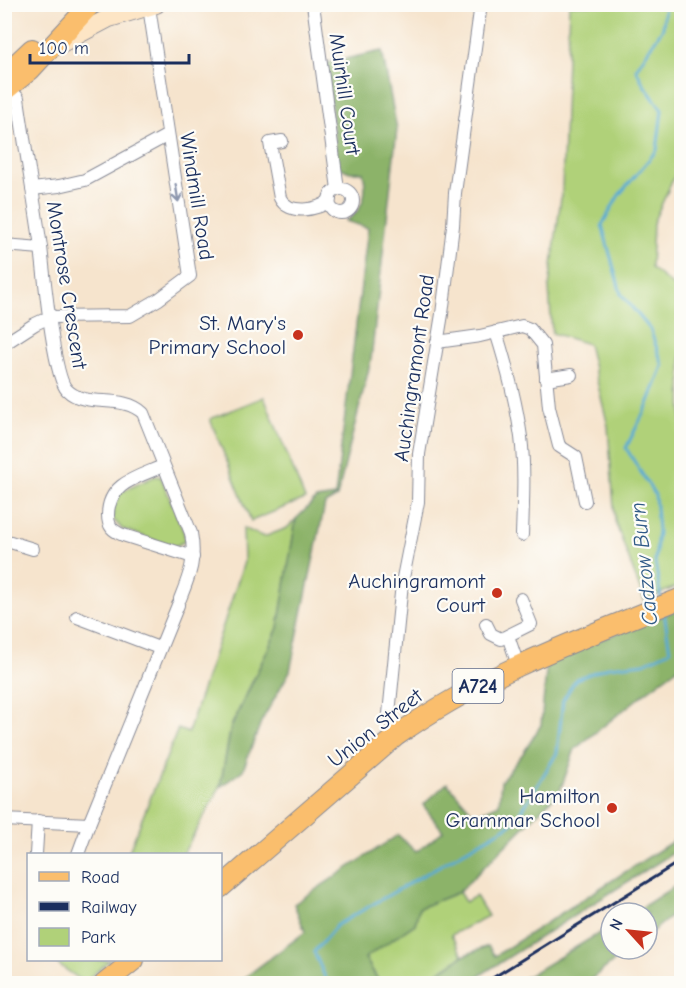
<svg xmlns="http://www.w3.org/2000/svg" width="686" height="988" font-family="'Comic Neue',sans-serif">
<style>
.green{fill:#b0d179;stroke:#66806c;stroke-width:1.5}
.forest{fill:#8cb369;stroke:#547164;stroke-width:1.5}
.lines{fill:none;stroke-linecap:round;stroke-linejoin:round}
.stream{stroke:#58abd3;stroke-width:3}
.minor-casing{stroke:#888a96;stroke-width:14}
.secondary-casing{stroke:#888a96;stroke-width:20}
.primary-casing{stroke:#888a96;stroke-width:22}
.minor{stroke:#fff;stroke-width:12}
.secondary{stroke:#fde5c5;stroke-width:18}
.primary{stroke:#fabe6d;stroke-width:20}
.rail{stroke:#1b2f5e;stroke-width:3}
.oneway{stroke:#8d97ae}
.poi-dot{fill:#c8321e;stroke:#fdfcf7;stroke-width:2}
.labels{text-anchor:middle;stroke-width:4.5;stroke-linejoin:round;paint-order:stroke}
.shield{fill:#fdfcf7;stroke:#5f6c8c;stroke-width:1.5}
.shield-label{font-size:20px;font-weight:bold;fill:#1b2f5e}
.street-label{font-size:21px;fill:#1b2f5e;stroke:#fdfcf7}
.poi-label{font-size:21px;fill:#1b2f5e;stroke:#fdfcf7;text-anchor:end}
.water-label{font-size:22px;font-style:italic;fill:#305a87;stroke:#fdfcf7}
</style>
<rect width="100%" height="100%" fill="#fdfcf7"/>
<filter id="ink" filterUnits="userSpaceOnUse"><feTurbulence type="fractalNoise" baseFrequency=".0167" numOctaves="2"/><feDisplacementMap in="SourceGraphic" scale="12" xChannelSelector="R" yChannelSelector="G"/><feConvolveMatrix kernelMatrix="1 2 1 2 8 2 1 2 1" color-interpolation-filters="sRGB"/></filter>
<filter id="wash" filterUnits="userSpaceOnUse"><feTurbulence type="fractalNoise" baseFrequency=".008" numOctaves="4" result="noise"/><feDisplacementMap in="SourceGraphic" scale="24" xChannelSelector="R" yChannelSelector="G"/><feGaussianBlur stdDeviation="1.35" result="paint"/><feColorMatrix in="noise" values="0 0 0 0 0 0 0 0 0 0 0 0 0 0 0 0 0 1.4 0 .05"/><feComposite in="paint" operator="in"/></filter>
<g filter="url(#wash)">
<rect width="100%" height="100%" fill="#f6e4cd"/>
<!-- green -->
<g class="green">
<path d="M569,5H681V162L653,223L651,268L681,292L682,530L678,536L681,554V585L644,600L615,521L608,426L588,344L552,333L549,288L562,190Z"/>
<path d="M264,397L305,499L251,521L210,419Z"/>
<path d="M155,476L161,477L184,533L185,541L174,547L122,529L113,519V509L121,492Z"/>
<path d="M296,519L278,628L231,726L220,787L183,854H128L178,729L188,733L244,562L243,528L264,537L287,528Z"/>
<path d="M459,892L465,902L476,896L488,916L451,935L463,956L422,983H380L365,958L415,924L419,908Z"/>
<path d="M52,960H110L84,982Z"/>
</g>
<!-- forest -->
<g class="forest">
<path d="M382,51L397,129L371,360L337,497L325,504L290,671L261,722L243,770L220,787L231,728L278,628L296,519L316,499L335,496L368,228L346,221C364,210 368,193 363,172H350L338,167L326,63Z"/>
<path d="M681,608V666L646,692L575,749L560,791L459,892L419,908L415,924L365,958L380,983L236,984L305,932L294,904L398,835L416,852L443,831L423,805L447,783L475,815L499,804L501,781L524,752L541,725L547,661Z"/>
<path d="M681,836V848L468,983H422L463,956L488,946L495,956Z"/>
<path d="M681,882V908L647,936V913H633Z"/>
<path d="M611,926V949H630L586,983H516Z"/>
</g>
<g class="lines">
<!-- stream -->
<g class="stream">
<path d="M661,599L655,562L658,531L655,495L626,448L648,404L663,366L650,329L621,294L602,225L619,195L657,150L662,110L644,85L636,69L663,28L665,4"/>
<path d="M328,984L314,952L337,925L515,822L557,753L563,700L576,679L608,667L644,663L670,651L664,612"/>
</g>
</g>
</g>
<g filter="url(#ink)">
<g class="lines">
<defs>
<g id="minor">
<path d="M313,4L338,189"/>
<path d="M9,88L18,98C25,148 34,198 41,247C44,272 53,376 67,390C86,409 122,393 143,413L191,533C196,560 190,574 180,599"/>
<path d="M282,141L270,143L280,198C288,215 318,211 330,200"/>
<path d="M32,189L59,186L85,180L168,135"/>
<circle cx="341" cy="201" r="12"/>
<path d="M4,245L41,248"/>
<path d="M496,332C507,367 516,401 521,437C525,470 523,503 522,535"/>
<path d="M437,342L480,336L522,326L530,329L543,345L549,407L559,446L576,457L585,501"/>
<path d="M4,344L35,324L50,317L130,316L159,299L190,276L149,7"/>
<path d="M546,379L571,375"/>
<path d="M163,466C138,477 108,483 108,515C108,527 113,531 123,535L193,557"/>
<path d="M4,540L33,549"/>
<path d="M77,617L159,648"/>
<path d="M486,624L491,634L501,639L531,624L521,599"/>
<path d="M508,636L518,665"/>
<path d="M396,736L389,714L402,583L418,502L419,454L442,314L453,226L455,193L481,4"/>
<path d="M4,820L89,824L178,605"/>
<path d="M36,854L38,821"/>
<path d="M78,854L89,824"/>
</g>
<path id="secondary" d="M56,46L109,18L156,4"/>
<g id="primary">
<path d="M4,72L15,65L32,49"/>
<path d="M4,91L30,70L91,4"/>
<path d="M220,888L396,736C482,674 583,638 682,598"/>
<path d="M104,984L134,960"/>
</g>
</defs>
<!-- minor casing -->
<use href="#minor" class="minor-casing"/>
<!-- secondary casing -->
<use href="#secondary" class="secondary-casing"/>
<!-- primary casing -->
<use href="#primary" class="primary-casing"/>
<!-- minor -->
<use href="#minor" class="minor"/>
<!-- secondary -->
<use href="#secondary" class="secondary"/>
<!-- primary -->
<use href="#primary" class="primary"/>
<!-- rail -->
<path class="rail" d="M483,984L682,860"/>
</g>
<!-- one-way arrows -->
<defs><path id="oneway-shaft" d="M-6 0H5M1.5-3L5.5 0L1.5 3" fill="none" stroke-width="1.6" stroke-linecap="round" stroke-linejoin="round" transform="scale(1.5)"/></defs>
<use class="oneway" href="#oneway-shaft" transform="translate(177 193) rotate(81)"/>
</g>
<!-- markers -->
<g class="poi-dot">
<circle cx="298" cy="335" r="6"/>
<circle cx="497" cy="593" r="6"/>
<circle cx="612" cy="808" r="6"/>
</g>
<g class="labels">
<!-- shield labels -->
<rect class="shield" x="452.5" y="669" width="51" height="34" rx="4.5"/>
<g class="shield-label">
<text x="478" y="693">A724</text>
</g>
<!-- street labels -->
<g class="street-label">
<text transform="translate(345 94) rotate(82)" y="7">Muirhill Court</text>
<text transform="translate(197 196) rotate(81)" y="7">Windmill Road</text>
<text transform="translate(67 285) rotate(81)" y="7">Montrose Crescent</text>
<text transform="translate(414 368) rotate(-82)" y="7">Auchingramont Road</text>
<text transform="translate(375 728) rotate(-38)" y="7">Union Street</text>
</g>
<!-- poi labels -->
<g class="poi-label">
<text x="286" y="330">St. Mary's<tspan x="286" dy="24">Primary School</tspan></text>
<text x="485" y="588">Auchingramont<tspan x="485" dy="24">Court</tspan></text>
<text x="600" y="803">Hamilton<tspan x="600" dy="24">Grammar School</tspan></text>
</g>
<!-- water labels -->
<g class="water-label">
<text transform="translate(643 564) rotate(-96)" y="8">Cadzow Burn</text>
</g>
</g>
<!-- margin -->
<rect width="686" height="988" fill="none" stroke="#fdfcf7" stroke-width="24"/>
<!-- legend -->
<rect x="27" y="853" width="195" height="108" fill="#fdfcf7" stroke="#a3aaba" stroke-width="1.5"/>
<rect x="39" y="872" width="30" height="9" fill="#fabe6d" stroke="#a3aaba" stroke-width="1.5"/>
<text x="81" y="883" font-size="18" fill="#1b2f5e">Road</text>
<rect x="39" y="902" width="30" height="9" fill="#1b2f5e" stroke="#a3aaba" stroke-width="1.5"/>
<text x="81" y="913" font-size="18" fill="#1b2f5e">Railway</text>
<rect x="39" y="928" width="30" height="18" fill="#b0d179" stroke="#a3aaba" stroke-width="1.5"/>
<text x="81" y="943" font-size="18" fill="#1b2f5e">Park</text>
<!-- north arrow -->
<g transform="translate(629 931) rotate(297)"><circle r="28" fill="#fdfcf7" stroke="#a3aaba" stroke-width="1.5"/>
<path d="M0-4.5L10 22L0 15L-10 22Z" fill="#c8321e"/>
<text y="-9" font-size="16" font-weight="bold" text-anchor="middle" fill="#1b2f5e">N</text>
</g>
<!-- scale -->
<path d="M30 54v9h159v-9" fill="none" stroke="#1b2f5e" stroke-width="3"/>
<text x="39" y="54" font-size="18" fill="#1b2f5e" stroke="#fdfcf7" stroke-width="4.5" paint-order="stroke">100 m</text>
</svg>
